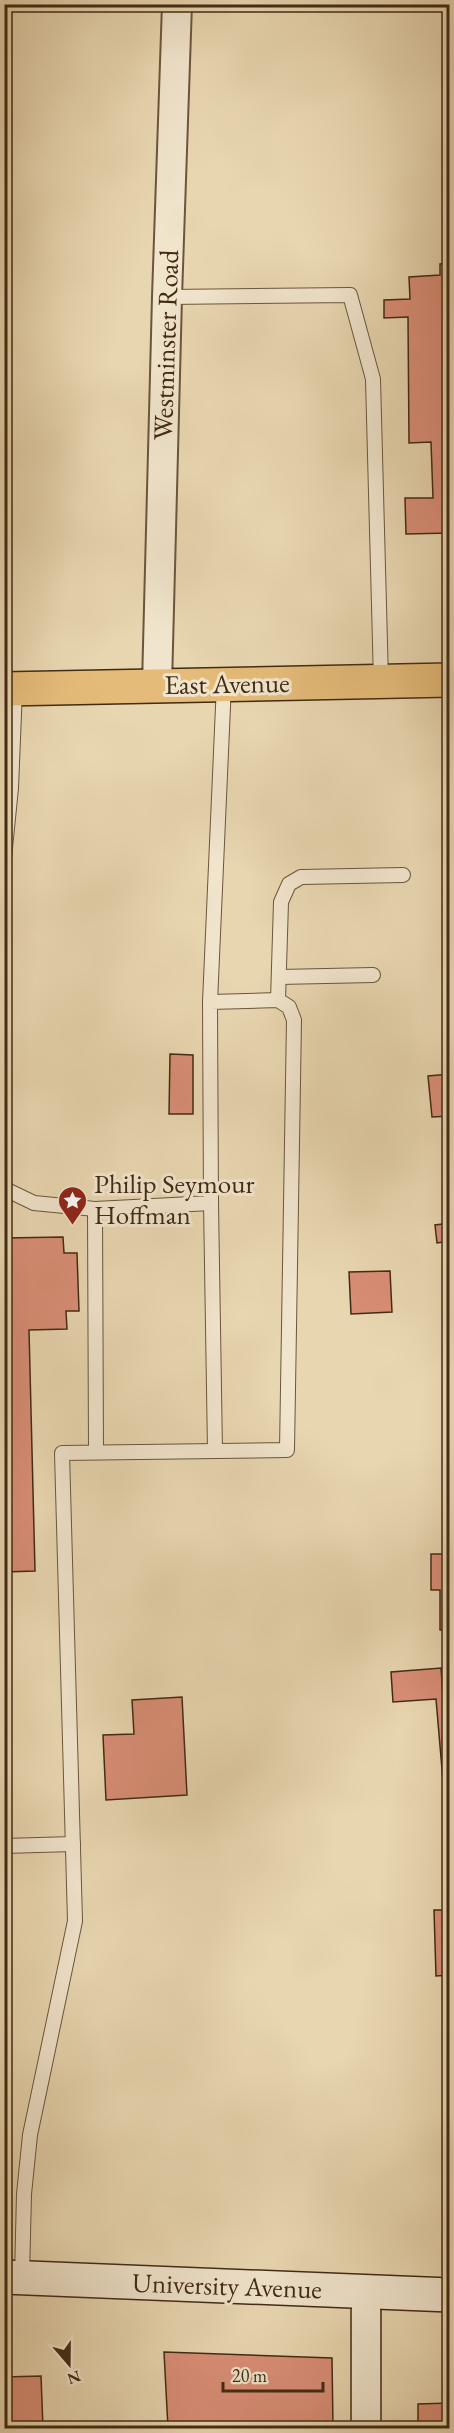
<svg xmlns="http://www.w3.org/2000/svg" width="454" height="2433" font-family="'EB Garamond',serif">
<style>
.building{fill:#d98e76;stroke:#412b14;stroke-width:1.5}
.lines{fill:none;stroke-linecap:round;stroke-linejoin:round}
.lane-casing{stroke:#6b563b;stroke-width:16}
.street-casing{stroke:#6b563b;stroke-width:32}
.secondary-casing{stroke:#412b14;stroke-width:36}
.primary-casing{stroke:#412b14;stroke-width:36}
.lane{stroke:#f0e4cc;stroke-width:14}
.street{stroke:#f0e4cc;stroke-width:28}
.secondary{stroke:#f0e4cc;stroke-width:33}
.primary{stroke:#e4bb78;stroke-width:33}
.labels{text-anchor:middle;stroke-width:6;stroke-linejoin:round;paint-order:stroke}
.street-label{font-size:27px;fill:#412b14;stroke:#f0e4cc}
.poi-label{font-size:27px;fill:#412b14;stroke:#f0e4cc;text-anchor:start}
</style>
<rect width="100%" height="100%" fill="#e8d6b0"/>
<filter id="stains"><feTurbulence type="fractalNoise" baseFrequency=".00333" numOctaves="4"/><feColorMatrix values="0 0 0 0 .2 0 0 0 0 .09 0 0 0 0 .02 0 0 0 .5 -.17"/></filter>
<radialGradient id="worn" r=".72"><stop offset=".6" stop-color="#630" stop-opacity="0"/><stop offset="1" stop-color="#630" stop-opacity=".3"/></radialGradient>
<!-- building -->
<g class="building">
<path d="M450,263V533L406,534L405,498H433L431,442L409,443L408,317L384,318V300L410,299L409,277L440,275V264Z"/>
<path d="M170,1054L193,1055V1114H169Z"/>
<path d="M450,1074V1116L432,1117L428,1076Z"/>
<path d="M450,1142V1193H448L444,1143Z"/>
<path d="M450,1223V1241L437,1243L435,1225Z"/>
<path d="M63,1237L64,1253H77L79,1311H66L67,1329L29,1330L35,1571L4,1572V1238Z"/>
<path d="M390,1271L392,1312L351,1314L349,1272Z"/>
<path d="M443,1288H450V1317H445Z"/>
<path d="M431,1554H450V1630H440V1590H431Z"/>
<path d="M4,1616L9,1762H4Z"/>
<path d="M441,1668L443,1696H450V1781H443L436,1699L393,1702L391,1672Z"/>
<path d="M182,1697L187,1795L106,1800L103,1735L134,1734L132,1700Z"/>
<path d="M434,1910H450V1975L436,1976Z"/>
<path d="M164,2352L332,2358L333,2428H168Z"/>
<path d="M41,2376L43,2428H4V2377Z"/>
<path d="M450,2403V2428H418V2404Z"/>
</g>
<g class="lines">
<defs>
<g id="lane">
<path d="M167,297L350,295L373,379L381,681"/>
<path d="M4,858L11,788L15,689"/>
<path d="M279,977L373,975"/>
<path d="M278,1000L281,902L289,884L301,877L403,875"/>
<path d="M210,1002L224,684"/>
<path d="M4,1184L7,1190L34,1203L95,1209"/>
<path d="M211,1203L215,1451"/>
<path d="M4,1846L73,1844"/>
<path d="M22,2277L24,2194L30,2135L75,1921L62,1453L287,1450L294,1020L289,1007L278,1000L210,1002L211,1203L95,1209L96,1452"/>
</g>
<g id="street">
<path d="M157,685L167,297L177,4"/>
<path d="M366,2292V2428"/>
</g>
<path id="secondary" d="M4,2277L450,2295"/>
<path id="primary" d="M4,689L450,680"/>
</defs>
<!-- lane casing -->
<use href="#lane" class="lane-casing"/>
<!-- street casing -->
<use href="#street" class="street-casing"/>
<!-- secondary casing -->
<use href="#secondary" class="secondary-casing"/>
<!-- primary casing -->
<use href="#primary" class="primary-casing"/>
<!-- lane -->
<use href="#lane" class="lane"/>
<!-- street -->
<use href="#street" class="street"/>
<!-- secondary -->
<use href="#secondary" class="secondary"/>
<!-- primary -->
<use href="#primary" class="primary"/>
</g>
<!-- icons -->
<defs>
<symbol id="sight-pin" viewBox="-11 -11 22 30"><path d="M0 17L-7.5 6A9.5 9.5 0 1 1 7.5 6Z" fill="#8f2418" stroke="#f0e4cc"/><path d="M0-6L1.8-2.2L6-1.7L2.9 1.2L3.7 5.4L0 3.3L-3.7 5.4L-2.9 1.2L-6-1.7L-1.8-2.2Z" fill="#fff"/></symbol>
</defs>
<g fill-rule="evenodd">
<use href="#sight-pin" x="56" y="1184" width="33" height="45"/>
</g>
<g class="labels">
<!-- street labels -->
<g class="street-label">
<text transform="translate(166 345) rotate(-88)" y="9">Westminster Road</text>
<text transform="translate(227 684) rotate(-1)" y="9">East Avenue</text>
<text transform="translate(227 2286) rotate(2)" y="9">University Avenue</text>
</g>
<!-- poi labels -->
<g class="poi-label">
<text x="94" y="1193">Philip Seymour<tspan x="94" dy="31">Hoffman</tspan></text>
</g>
</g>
<!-- margin -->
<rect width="454" height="2433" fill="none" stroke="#e8d6b0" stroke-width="24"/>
<rect x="6" y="6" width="442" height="2421" fill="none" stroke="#412b14" stroke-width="3"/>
<rect x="12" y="12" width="430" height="2409" fill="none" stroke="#412b14" stroke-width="1.5"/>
<!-- north arrow -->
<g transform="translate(69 2364) rotate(160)" stroke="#f0e4cc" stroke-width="4.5" paint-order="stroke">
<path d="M0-4.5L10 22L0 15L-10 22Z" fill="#412b14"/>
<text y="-9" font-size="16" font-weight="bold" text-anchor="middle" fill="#412b14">N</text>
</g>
<!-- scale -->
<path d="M223 2382v9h100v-9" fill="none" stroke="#412b14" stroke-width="3"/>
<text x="232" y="2382" font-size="18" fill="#412b14" stroke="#f0e4cc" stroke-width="4.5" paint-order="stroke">20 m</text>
<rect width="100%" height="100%" filter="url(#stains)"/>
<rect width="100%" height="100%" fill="url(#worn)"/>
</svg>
